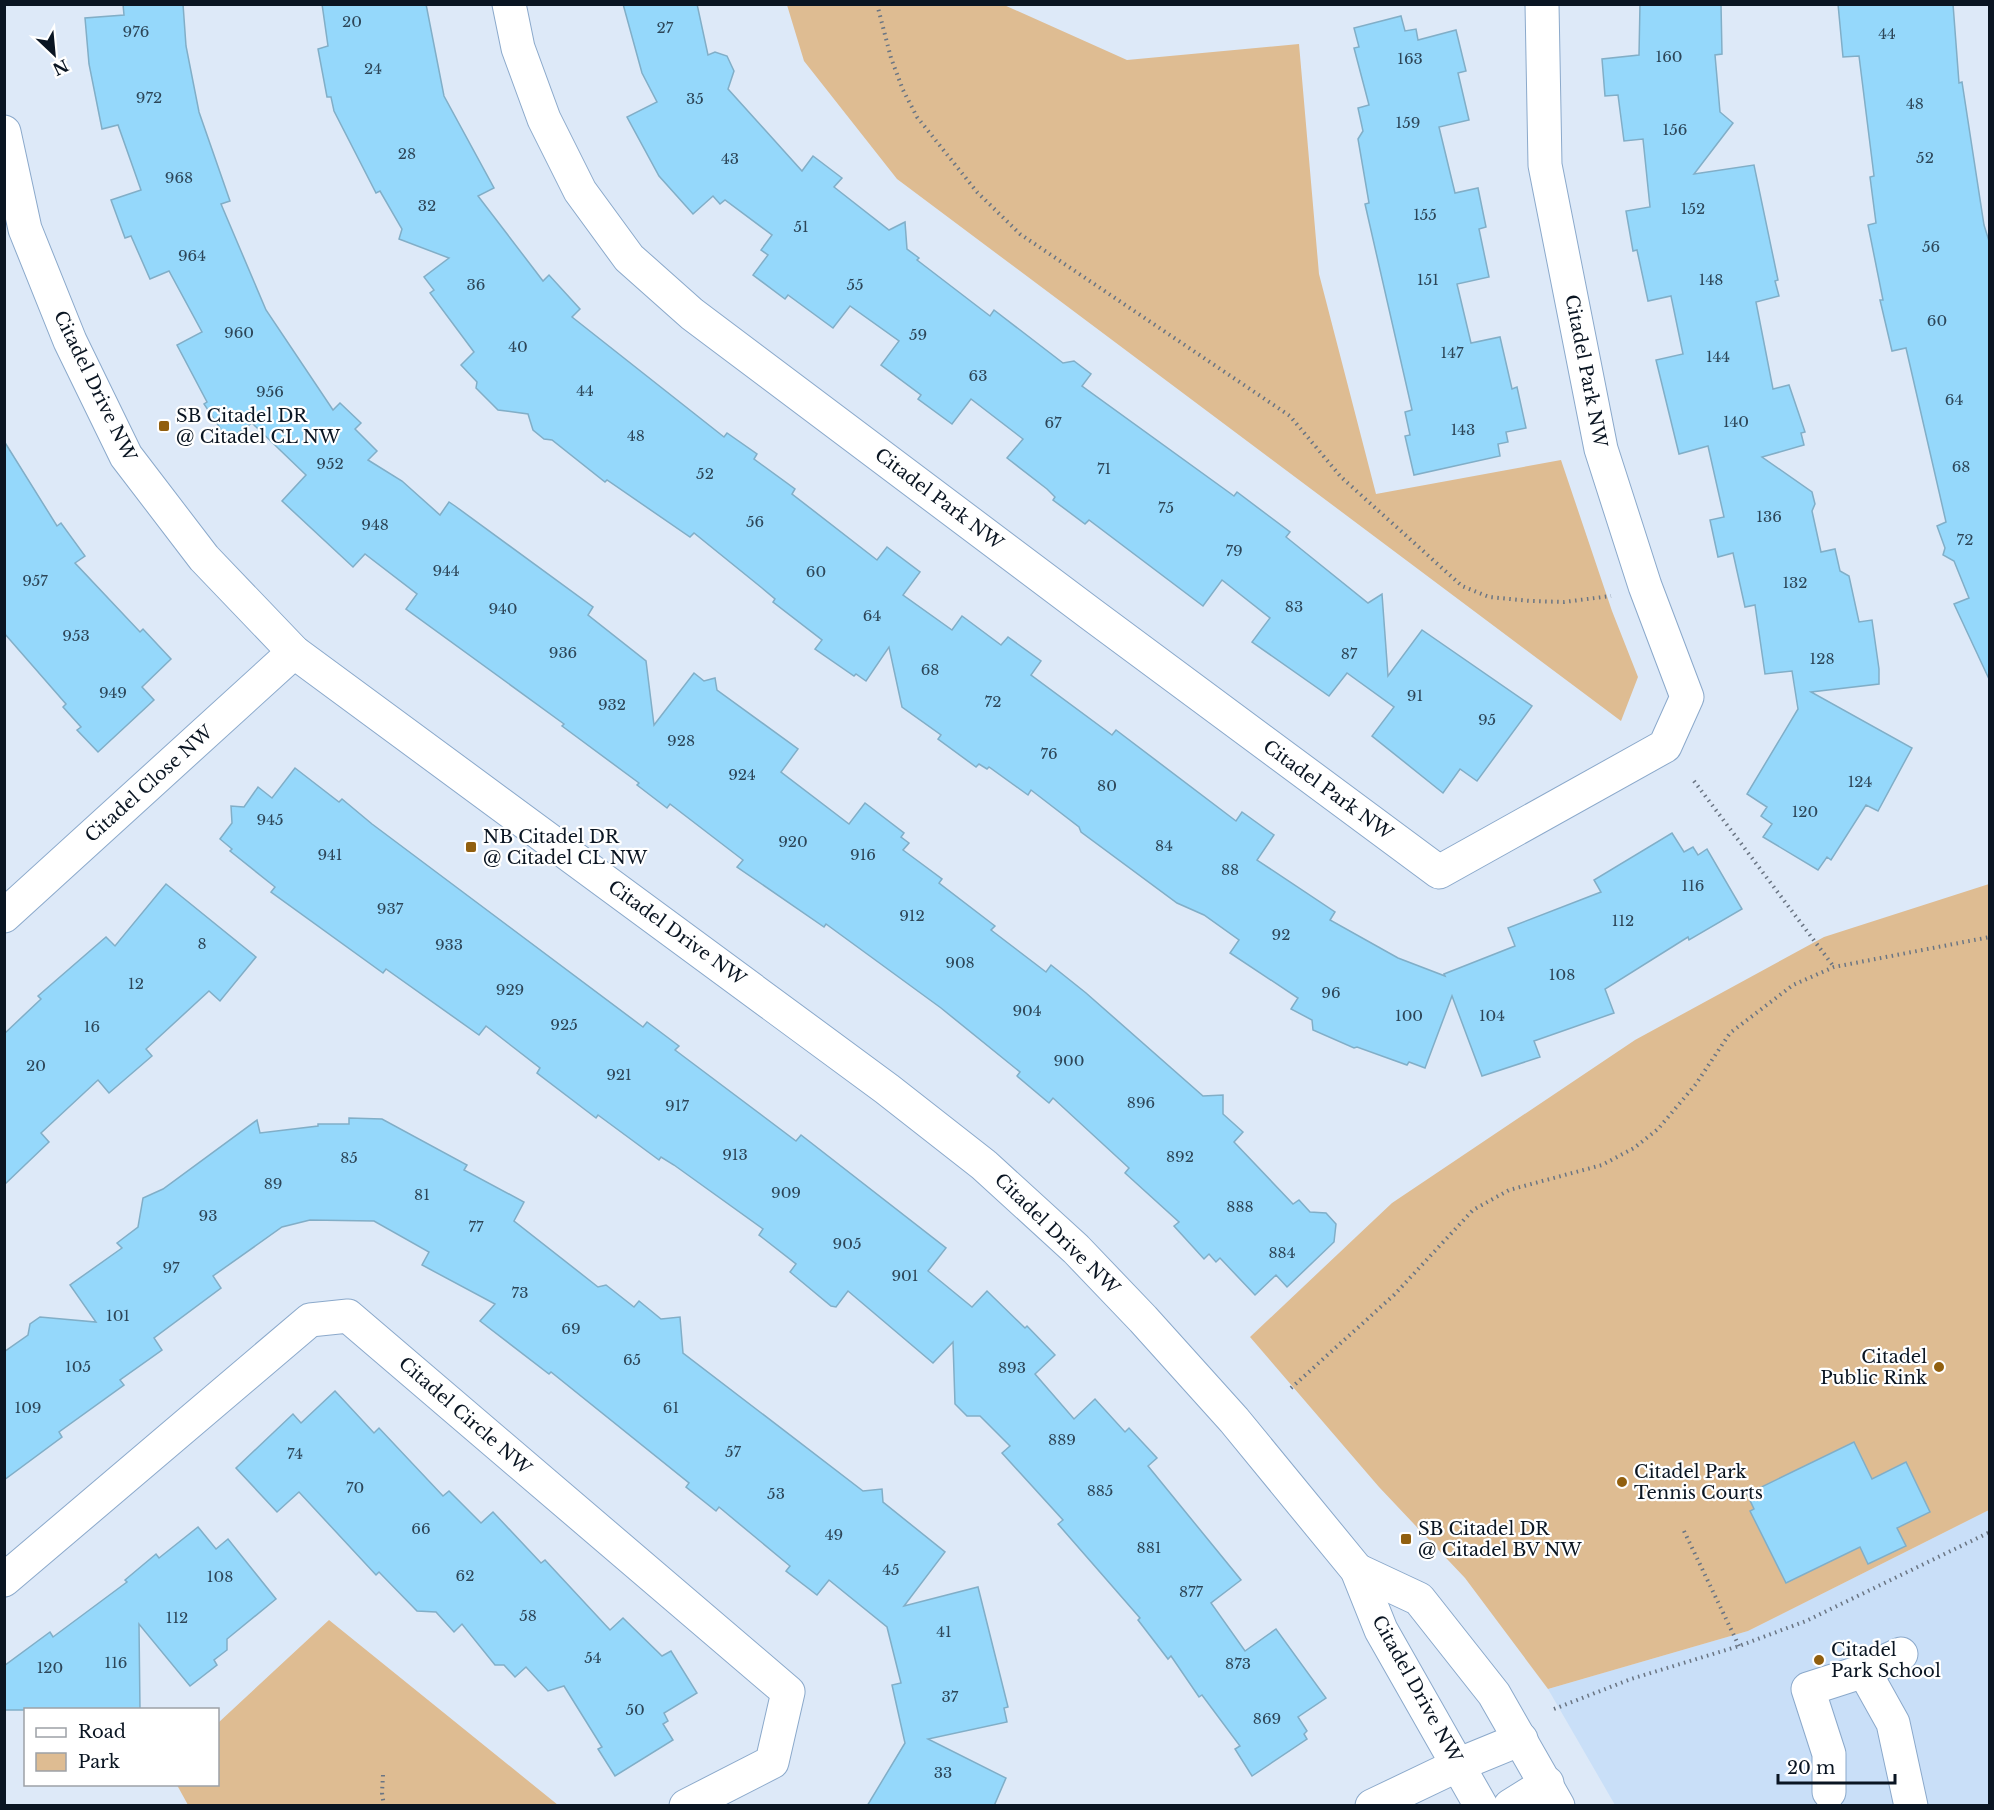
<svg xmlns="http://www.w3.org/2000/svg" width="1994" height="1810" font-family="'Libre Baskerville',serif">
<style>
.built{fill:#c9dff8}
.green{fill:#debc92}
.building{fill:#95d8fb;stroke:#81aec7;stroke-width:1.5}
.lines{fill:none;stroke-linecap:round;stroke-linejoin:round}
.minor-casing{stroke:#8ba9cb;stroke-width:35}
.path{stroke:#6a7583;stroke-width:4;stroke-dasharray:1.5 4.5;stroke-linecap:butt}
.minor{stroke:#fff;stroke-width:33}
.poi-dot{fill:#915f0f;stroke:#fff;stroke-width:2}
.labels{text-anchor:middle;stroke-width:4.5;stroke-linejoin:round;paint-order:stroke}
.number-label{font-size:15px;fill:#2d4658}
.street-label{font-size:18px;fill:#0a1522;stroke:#fff}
.poi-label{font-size:18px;fill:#0a1522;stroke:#fff;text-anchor:start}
</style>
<rect width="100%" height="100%" fill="#dde9f8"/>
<!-- built -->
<path class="built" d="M1989,1510V1805H1615L1548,1689L1748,1631Z"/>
<!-- green -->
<g class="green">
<path d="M787,5H1004L1127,60L1299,44L1319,274L1376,494L1561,460L1612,611L1638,677L1621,721L897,179L804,61Z"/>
<path d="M1989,884V1510L1748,1631L1548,1689L1465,1578L1379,1487L1250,1337L1392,1203L1635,1040L1824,937Z"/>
<path d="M329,1620L558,1805H188L177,1785L218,1784V1723Z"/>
</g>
<!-- building -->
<g class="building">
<path d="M123,4H183L186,46L199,112L230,201L221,204L266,310L333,410L340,403L361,423L355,429L377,451L368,460L402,481L440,515L449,502L455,506L593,607L588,615L646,661L654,725L694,673L704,681L715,678L717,690L798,749L781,772L849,824L865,803L904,833L901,837L909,843L903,850L942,879L939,883L995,926L991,930L1046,972L1051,965L1086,993L1203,1096L1223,1095V1114L1243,1132L1234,1142L1293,1204L1299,1200L1310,1212L1326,1213L1336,1224L1334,1242L1287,1287L1276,1275L1255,1295L1220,1258L1216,1262L1209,1254L1204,1259L1174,1226L1179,1222L1125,1173L1129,1168L1053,1098L1049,1103L1017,1076L1020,1072L941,1008L826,924L824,927L737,867L743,860L670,804L667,808L637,785L639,783L562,726L564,724L406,609L417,594L365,554L353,567L282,501L306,475L252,423L228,440L204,404L207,402L177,345L202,332L169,271L150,279L131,236L125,238L111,200L141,190L118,125L102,129L89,64L85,18L124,15Z"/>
<path d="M322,4H426L444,96L494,188L478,196L543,281L549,275L580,309L572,317L724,437L727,433L757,454L754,459L795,489L792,494L877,560L887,547L920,572L903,595L952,630L962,616L1001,645L1008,637L1041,661L1031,675L1112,735L1116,730L1236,821L1242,812L1274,835L1257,860L1335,912L1330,920L1398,958L1445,976L1444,974L1515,946L1508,928L1601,892L1594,880L1672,833L1684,852L1693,847L1698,855L1707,849L1742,909L1689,940L1688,937L1605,989L1614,1013L1534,1041L1540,1057L1482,1076L1452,996L1425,1068L1409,1062L1407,1065L1357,1047L1354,1048L1313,1030L1312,1020L1291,1009L1298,998L1230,953L1239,940L1204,915L1177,903L1081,832L1079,827L1031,790L1028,795L989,767L987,769L979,764L976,767L938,739L941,735L902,707L889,647L866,681L856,674L854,676L815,649L822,640L773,602L775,599L762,588L694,533L690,537L607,480L605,482L552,440L544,439L533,430L528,414L498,410L476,388L477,382L461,365L474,352L430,293L434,290L424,277L449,258L399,239L402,229L380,191L376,193L334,111L331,97H327L318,49L328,46Z"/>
<path d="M623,4H697L708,55L715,52L727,56L734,71L728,89L802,171L813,156L842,178L834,187L889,230L905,222L907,249L919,258L917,260L990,316L994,310L1063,363L1074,361L1091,374L1082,386L1234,496L1237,492L1290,532L1286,537L1368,603L1382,594L1388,676L1422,630L1532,706L1477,781L1460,769L1443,793L1372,736L1394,707L1347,673L1329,696L1252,642L1270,618L1222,580L1203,606L1089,520L1085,524L1053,500L1055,497L1047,489L1007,458L1023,439L971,399L952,424L918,399L921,395L881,365L899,341L850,306L833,328L788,295L785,299L753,275L768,255L761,250L772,235L725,200L720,204L713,196L693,214L659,176L627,117L657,102L642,73Z"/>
<path d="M1640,4H1721L1722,54L1715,55L1720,112L1733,123L1694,174L1754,165L1778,280L1775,281L1779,296L1756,302L1773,389L1789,385L1805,432L1801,433L1804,445L1762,457L1812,492L1815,504L1812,511L1821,552L1835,549L1840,571L1849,576L1859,622L1872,620L1879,669V684L1811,692L1912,748L1878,811L1866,805L1831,860L1827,857L1818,870L1763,837L1772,824L1761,816L1767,807L1747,794L1798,709L1792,671L1765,674L1755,605L1745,607L1733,553L1718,557L1710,520L1724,517L1708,446L1679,454L1656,360L1683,354L1671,296L1648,301L1637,250L1633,251L1626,211L1650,207L1643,139L1624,141L1618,95L1605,96L1602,59L1639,55Z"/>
<path d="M1838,4H1953L1959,83L1962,82L1984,225L1989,241V679L1954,604L1969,598L1954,561L1943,555L1945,548L1937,526L1946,522L1906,348L1892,351L1880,300H1883L1868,225L1876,223L1870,177L1874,176L1859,56L1843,57Z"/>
<path d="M1401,16L1405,31L1416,29L1418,40L1456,30L1466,71L1458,73L1469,120L1439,127L1455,193L1478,188L1486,227L1479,229L1489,277L1457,284L1471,343L1500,337L1512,389L1517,387L1526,428L1506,432L1508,442L1498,444L1500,456L1414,475L1405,436L1410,435L1405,412L1412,410L1365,204L1369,203L1358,139L1363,131L1358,108L1369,105L1354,48L1359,47L1354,28Z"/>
<path d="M4,441L57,526L61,523L85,556L75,563L140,632L143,629L171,659L142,687L154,700L98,752L77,730L81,727L63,707L66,704L4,633Z"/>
<path d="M295,768L339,802L342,799L372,824L643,1027L647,1022L679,1046L675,1050L796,1141L801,1135L946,1248L928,1271L972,1307L987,1291L1025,1328L1027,1326L1055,1355L1035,1374L1074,1419L1095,1399L1125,1432L1129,1428L1157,1458L1148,1466L1241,1580L1211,1603L1245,1651L1276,1629L1326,1698L1298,1717L1307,1731L1304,1734L1307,1739L1252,1776L1235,1749L1240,1746L1202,1695L1199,1697L1171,1656L1168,1659L1138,1620L1140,1618L1058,1524L1063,1520L1002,1453L1010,1446L980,1416H967L955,1404L953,1342L933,1363L848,1291L836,1307L831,1306L790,1272L796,1264L759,1235L763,1229L674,1165L661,1157L659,1160L598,1115L596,1118L537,1073L540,1068L486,1026L479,1035L386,969L383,973L271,892L275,887L230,851L232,849L220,839L232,823L231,806L244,807L258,787L272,798Z"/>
<path d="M166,884L256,957L220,1001L209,991L146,1049L152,1056L109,1093L98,1080L41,1133L49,1142L4,1185V1034L41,999L38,996L106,937L115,946Z"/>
<path d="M349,1118L382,1119L467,1165L464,1170L524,1202L514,1221L598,1287L606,1285L634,1307L639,1301L661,1319L680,1317L683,1353L863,1491L882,1489L883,1502L945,1552L904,1606L978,1587L1008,1707L1004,1708L1007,1722L928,1739L1006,1778L994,1806H867L905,1743L892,1685L901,1683L887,1627L829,1580L817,1595L786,1571L790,1566L719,1507L716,1511L686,1487L689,1483L551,1372L549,1374L480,1321L495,1304L422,1265L429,1252L374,1221L310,1220L282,1227L213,1276L221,1288L154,1338L162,1350L120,1380L124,1385L59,1432L62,1437L4,1480V1352L28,1335L30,1324L40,1317L96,1322L70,1285L122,1248L117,1243L138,1227L143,1198L163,1189L257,1120L260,1133L318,1126V1124H349Z"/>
<path d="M335,1391L374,1433L379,1428L443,1496L449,1491L481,1523L493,1512L541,1563L545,1560L610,1630L623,1618L662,1656L671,1651L697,1693L664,1713L668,1721L663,1724L673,1740L615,1776L598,1749L602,1747L564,1686L548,1691L526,1667L515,1677L504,1665H495L462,1624L454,1632L436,1612L417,1611L379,1572L376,1575L299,1492L277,1512L236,1468L293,1414L301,1423Z"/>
<path d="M1854,1442L1872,1479L1906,1462L1930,1512L1897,1528L1906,1546L1868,1564L1860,1547L1786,1583L1750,1511L1754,1509L1747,1494Z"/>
<path d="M198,1527L216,1549L228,1539L276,1599L227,1639V1650L214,1660L217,1665L190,1686L139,1624L140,1710H4V1666L50,1632L53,1637L127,1582L125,1580L156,1554L159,1558Z"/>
</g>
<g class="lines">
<defs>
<g id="minor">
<path d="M509,4L518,48L544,119L580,191L629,258L692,314L1091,614L1439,872L1665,746L1687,697L1645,586L1601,449L1545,165L1542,4"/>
<path d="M4,132L25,229L70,341L126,456L204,558L294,652L887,1089L984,1165L1076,1249L1143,1319L1234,1420L1357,1570L1381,1630L1481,1806"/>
<path d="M4,916L294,652"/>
<path d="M1357,1570L1419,1599L1494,1694L1558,1806"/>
<path d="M4,1580L310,1320L348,1316L788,1692L772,1762L686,1806"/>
<path d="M1864,1671L1893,1723L1911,1806"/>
<path d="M1829,1792V1754L1808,1689L1864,1671L1901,1654"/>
<path d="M1372,1806L1460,1764L1521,1739"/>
<path d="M1510,1806L1547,1783"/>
</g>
</defs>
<!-- minor casing -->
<use href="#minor" class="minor-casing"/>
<!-- path -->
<g class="path">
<path d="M877,4L891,58L903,90L917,117L977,192L1020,234L1290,416L1341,477L1462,586L1489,597L1531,601L1564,602L1611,596"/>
<path d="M1694,781L1834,967"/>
<path d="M1291,1388L1394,1295L1473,1210L1509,1190L1602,1165L1634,1148L1658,1129L1696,1084L1730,1033L1793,985L1834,967L1990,937"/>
<path d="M1684,1531L1739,1646"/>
<path d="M1554,1709L1631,1679L1739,1646L1806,1621L1990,1532"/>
<path d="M383,1775L382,1793L384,1806"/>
</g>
<!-- minor -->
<use href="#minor" class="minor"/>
</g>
<!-- markers -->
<g class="poi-dot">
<rect x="158" y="420" width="12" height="12" rx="3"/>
<rect x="465" y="841" width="12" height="12" rx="3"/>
<circle cx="1939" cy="1367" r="6"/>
<circle cx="1622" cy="1482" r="6"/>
<rect x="1400" y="1533" width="12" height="12" rx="3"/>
<circle cx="1819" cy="1660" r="6"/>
</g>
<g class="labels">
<!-- number labels -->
<g class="number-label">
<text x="352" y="27">20</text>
<text x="665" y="33">27</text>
<text x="136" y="37">976</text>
<text x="1887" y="39">44</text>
<text x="1669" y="62">160</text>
<text x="1410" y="64">163</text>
<text x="373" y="74">24</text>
<text x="149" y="103">972</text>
<text x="695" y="104">35</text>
<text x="1915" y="109">48</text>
<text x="1408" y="128">159</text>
<text x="1675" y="135">156</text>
<text x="407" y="159">28</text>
<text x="1925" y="163">52</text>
<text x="730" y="164">43</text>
<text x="179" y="183">968</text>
<text x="427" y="211">32</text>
<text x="1693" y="214">152</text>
<text x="1425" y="220">155</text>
<text x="801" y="232">51</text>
<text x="1931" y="252">56</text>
<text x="192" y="261">964</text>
<text x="1428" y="285">151</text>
<text x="1711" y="285">148</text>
<text x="476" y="290">36</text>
<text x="855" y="290">55</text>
<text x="1937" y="326">60</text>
<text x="239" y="338">960</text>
<text x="918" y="340">59</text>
<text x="518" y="352">40</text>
<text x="1452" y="358">147</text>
<text x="1718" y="362">144</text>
<text x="978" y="381">63</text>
<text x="585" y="396">44</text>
<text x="270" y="397">956</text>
<text x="1954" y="405">64</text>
<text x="1736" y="427">140</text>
<text x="1053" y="428">67</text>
<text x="1463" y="435">143</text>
<text x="636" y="441">48</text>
<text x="330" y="469">952</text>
<text x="1961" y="472">68</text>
<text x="1104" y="474">71</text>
<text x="705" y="479">52</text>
<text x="1166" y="513">75</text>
<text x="1769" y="522">136</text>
<text x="755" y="527">56</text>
<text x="375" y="530">948</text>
<text x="1965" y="545">72</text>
<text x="1234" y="556">79</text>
<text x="446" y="576">944</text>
<text x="816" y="577">60</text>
<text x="35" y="586">957</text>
<text x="1795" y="588">132</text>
<text x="1294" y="612">83</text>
<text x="503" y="614">940</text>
<text x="872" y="621">64</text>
<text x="76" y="641">953</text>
<text x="563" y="658">936</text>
<text x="1349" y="659">87</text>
<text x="1822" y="664">128</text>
<text x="930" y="675">68</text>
<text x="113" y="698">949</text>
<text x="1415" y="701">91</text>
<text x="993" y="707">72</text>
<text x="612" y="710">932</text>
<text x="1487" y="725">95</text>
<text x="681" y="746">928</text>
<text x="1049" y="759">76</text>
<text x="742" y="780">924</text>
<text x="1860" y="787">124</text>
<text x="1107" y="791">80</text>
<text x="1805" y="817">120</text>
<text x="270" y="825">945</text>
<text x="793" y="847">920</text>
<text x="1164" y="851">84</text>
<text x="330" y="860">941</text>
<text x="863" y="860">916</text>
<text x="1230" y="875">88</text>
<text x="1693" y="891">116</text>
<text x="390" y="914">937</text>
<text x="912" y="921">912</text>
<text x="1623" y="926">112</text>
<text x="1281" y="940">92</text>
<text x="202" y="949">8</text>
<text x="449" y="950">933</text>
<text x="960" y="968">908</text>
<text x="1562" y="980">108</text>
<text x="136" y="989">12</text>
<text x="510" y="995">929</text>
<text x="1331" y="998">96</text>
<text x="1027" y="1016">904</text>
<text x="1409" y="1021">100</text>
<text x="1492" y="1021">104</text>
<text x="564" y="1030">925</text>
<text x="92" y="1032">16</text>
<text x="1069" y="1066">900</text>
<text x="36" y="1071">20</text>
<text x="619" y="1080">921</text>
<text x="1141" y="1108">896</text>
<text x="677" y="1111">917</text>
<text x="735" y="1160">913</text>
<text x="1180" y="1162">892</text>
<text x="349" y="1163">85</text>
<text x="273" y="1189">89</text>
<text x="786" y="1198">909</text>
<text x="422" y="1200">81</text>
<text x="1240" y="1212">888</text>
<text x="208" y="1221">93</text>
<text x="476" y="1232">77</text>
<text x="847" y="1249">905</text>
<text x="1282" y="1258">884</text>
<text x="171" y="1273">97</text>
<text x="905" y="1281">901</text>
<text x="520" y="1298">73</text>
<text x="118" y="1321">101</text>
<text x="571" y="1334">69</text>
<text x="632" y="1365">65</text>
<text x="78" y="1372">105</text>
<text x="1012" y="1373">893</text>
<text x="28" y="1413">109</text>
<text x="671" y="1413">61</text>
<text x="1062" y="1445">889</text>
<text x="733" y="1457">57</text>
<text x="295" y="1459">74</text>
<text x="355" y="1493">70</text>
<text x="1100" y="1496">885</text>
<text x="776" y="1499">53</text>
<text x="421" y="1534">66</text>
<text x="834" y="1540">49</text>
<text x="1149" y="1553">881</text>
<text x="891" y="1575">45</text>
<text x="465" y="1581">62</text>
<text x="220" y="1582">108</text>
<text x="1191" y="1597">877</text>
<text x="528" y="1621">58</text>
<text x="177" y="1623">112</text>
<text x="944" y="1637">41</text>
<text x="593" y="1663">54</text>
<text x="116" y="1668">116</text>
<text x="1238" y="1669">873</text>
<text x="50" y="1673">120</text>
<text x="950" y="1702">37</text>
<text x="635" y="1715">50</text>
<text x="1267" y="1724">869</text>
<text x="943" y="1778">33</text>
</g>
<!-- street labels -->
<g class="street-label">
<text transform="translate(1586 371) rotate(79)" y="6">Citadel Park NW</text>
<text transform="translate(95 386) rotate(64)" y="6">Citadel Drive NW</text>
<text transform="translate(939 499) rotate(37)" y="6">Citadel Park NW</text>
<text transform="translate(149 784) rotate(-42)" y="6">Citadel Close NW</text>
<text transform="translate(1328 790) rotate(36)" y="6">Citadel Park NW</text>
<text transform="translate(677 933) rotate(36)" y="6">Citadel Drive NW</text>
<text transform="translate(1057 1234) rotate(44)" y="6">Citadel Drive NW</text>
<text transform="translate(465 1416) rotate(41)" y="6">Citadel Circle NW</text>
<text transform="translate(1417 1689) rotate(61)" y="6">Citadel Drive NW</text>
</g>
<!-- poi labels -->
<g class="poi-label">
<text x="176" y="422">SB Citadel DR<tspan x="176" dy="21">@ Citadel CL NW</tspan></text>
<text x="483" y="843">NB Citadel DR<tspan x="483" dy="21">@ Citadel CL NW</tspan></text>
<text x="1927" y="1363" text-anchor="end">Citadel<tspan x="1927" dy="21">Public Rink</tspan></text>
<text x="1634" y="1478">Citadel Park<tspan x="1634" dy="21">Tennis Courts</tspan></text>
<text x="1418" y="1535">SB Citadel DR<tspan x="1418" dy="21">@ Citadel BV NW</tspan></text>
<text x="1831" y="1656">Citadel<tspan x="1831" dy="21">Park School</tspan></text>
</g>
</g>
<!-- border -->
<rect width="1994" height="1810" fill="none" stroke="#0a1522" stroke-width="12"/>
<!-- legend -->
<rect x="24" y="1708" width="195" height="78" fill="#ffffff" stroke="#9da1a7" stroke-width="1.5"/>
<rect x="36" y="1728" width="30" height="9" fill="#ffffff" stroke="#9da1a7" stroke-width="1.5"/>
<text x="78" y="1738" font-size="18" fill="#0a1522">Road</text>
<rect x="36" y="1753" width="30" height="18" fill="#debc92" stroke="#9da1a7" stroke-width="1.5"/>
<text x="78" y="1768" font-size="18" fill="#0a1522">Park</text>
<!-- north arrow -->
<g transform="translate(54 54) rotate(154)" stroke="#ffffff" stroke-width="4.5" paint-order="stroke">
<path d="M0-4.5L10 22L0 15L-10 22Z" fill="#0a1522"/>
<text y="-9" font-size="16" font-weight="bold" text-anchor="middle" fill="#0a1522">N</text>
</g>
<!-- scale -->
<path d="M1778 1774v9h117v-9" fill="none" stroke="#0a1522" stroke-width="3"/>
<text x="1787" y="1774" font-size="18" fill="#0a1522" stroke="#ffffff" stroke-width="4.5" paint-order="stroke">20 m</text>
</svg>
